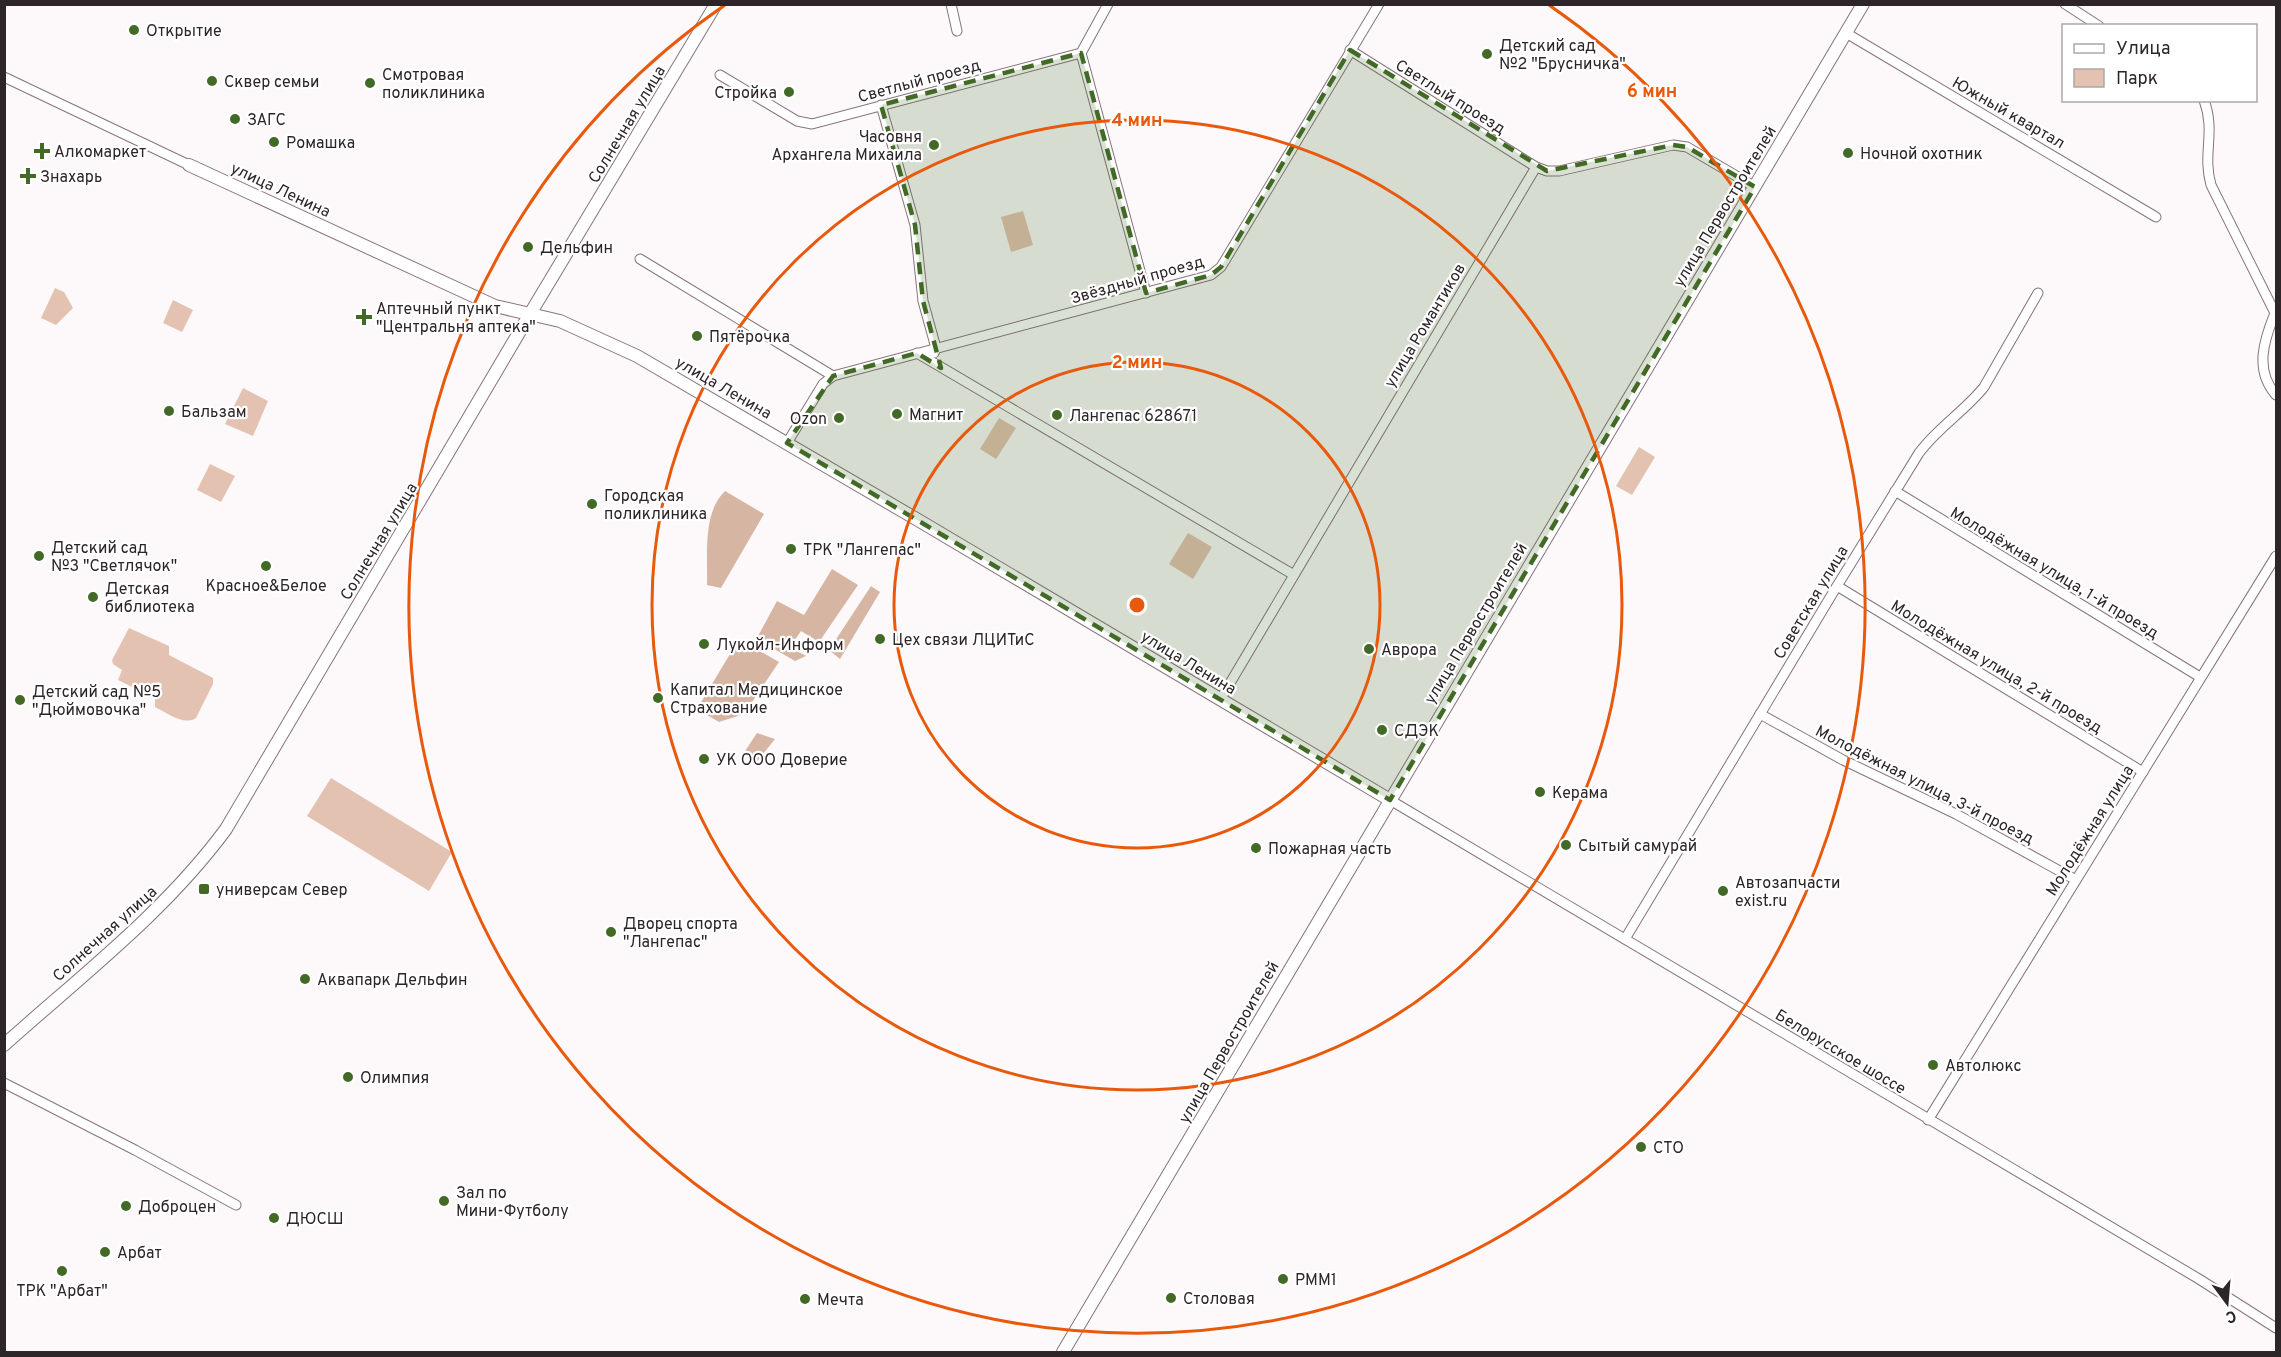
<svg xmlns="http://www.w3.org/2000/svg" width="2281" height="1357" font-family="Overpass,sans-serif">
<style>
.green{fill:#e4c2b1}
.forest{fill:#d6b5a3}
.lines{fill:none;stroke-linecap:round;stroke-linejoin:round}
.street-casing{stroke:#88747c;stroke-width:11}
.secondary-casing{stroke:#88747c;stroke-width:14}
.street{stroke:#fff;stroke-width:9}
.secondary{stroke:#fff;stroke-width:12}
.marked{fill:#426a26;fill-opacity:0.2;stroke:#426a26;stroke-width:4.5;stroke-dasharray:12 8;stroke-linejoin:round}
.ring{fill:none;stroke:#e8590c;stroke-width:3}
.poi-dot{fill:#426a26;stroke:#fff;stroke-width:2}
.labels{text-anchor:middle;stroke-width:4.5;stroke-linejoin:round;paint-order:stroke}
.poi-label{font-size:16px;fill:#2d2528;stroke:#fff;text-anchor:start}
.street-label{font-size:16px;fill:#2d2528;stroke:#fff}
.centre{fill:#e8590c;stroke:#fff;stroke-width:3}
.ring-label{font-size:18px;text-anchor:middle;font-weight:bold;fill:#e8590c;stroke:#fff;stroke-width:4.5;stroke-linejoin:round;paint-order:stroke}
</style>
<rect width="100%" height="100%" fill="#fdf9fa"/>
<!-- green -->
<g class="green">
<path d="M1023,211L1033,245L1011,252L1001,217Z"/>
<path d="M55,288L64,292L73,308L56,325L41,318Z"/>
<path d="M173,300L193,310L182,332L163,323Z"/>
<path d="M243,388L268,401L253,436L225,424Z"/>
<path d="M999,418L1016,428L996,459L980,449Z"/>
<path d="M1639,447L1655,457L1632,495L1616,486Z"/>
<path d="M210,464L235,476L221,502L197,490Z"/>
<path d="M1188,533L1212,547L1193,579L1169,564Z"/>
<path d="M129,628L169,646V655L213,678V684L196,718C184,726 167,713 155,707V698L118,680L122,670L113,664L112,660Z"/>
<path d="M331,778L452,852L429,891L307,816Z"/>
</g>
<!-- forest -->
<g class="forest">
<path d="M725,491L764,514L721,588L707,585C708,556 702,513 725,491Z"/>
<path d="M832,569L858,585L819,642L801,631L790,647L806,656L795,661L769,646L758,636L777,601L804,615Z"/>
<path d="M871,586L880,592L840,659L829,650Z"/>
<path d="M739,639L779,662L744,714L719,722L697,709Z"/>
<path d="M757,733L775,739L755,764L743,754Z"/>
</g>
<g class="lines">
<defs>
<g id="street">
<path d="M951,4L957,31"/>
<path d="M2065,4L2099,26"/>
<path d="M1846,33L2156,217"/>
<path d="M1350,50L1536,167"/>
<path d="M1081,53L1146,293"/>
<path d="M720,75L797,121L812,124L1081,53L1108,4"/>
<path d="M4,77L189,165"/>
<path d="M2204,100C2216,133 2202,153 2211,185L2275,313C2264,340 2254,370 2276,395"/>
<path d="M881,105L915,225L923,301L936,348L934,353"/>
<path d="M640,259L833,376"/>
<path d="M917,353L1294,575"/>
<path d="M787,443L823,384L833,376L1211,275L1221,267L1379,4"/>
<path d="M1895,491L2200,677"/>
<path d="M1837,586L2143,772"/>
<path d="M1220,700L1536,167L1547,171H1559L1673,145L1687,147L1755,187"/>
<path d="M1760,714L1843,760L1956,814L2076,880"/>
<path d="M1390,800L2199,1279L2276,1328"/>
<path d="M1625,939L1837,586L1919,453C1937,428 1965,411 1984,387L2038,293"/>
<path d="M4,1083L135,1150L236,1205"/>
<path d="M1928,1120L2276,556"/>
</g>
<g id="secondary">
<path d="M189,165L495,306L560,321L637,356L918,520L1390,800"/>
<path d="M4,1045C81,976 165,912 226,829L530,314L716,4"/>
<path d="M1063,1352L1863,4"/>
</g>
</defs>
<!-- street casing -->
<use href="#street" class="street-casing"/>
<!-- secondary casing -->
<use href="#secondary" class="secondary-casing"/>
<!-- street -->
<use href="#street" class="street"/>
<!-- secondary -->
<use href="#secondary" class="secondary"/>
</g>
<!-- marked area -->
<path class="marked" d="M1350,50L1547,171L1673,145L1687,147L1755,187L1390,800L787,443L833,376L917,353L941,368L923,301L915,225L881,105L1081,53L1146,293L1211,275L1221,267Z"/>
<!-- distance rings -->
<g class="ring">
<circle cx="1137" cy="605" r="243"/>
<circle cx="1137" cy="605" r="485"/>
<path d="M1549 5A728 728 0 1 1 725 5"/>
</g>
<!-- markers -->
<g class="poi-dot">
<circle cx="134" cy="30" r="6"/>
<circle cx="1487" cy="54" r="6"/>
<circle cx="212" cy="81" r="6"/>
<circle cx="370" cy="83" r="6"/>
<circle cx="789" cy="92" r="6"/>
<circle cx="235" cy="119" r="6"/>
<circle cx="274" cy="142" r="6"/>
<circle cx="934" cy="145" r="6"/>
<path d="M39 142h6v6h6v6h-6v6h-6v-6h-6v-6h6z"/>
<circle cx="1848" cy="153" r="6"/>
<path d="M25 167h6v6h6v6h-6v6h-6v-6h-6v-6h6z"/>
<circle cx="528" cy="247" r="6"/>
<path d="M361 308h6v6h6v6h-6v6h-6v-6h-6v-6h6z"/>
<circle cx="697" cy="336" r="6"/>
<circle cx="169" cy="411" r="6"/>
<circle cx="897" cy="414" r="6"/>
<circle cx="1057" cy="415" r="6"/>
<circle cx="839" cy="418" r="6"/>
<circle cx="592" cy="504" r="6"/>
<circle cx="791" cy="549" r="6"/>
<circle cx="39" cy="556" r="6"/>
<circle cx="266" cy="566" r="6"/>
<circle cx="93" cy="597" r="6"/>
<circle cx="880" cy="639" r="6"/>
<circle cx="704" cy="644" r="6"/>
<circle cx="1369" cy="649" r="6"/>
<circle cx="658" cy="698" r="6"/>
<circle cx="20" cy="700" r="6"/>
<circle cx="1382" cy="730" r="6"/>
<circle cx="704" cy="759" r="6"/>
<circle cx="1540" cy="792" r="6"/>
<circle cx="1566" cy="845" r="6"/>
<circle cx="1256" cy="848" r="6"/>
<rect x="198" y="883" width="12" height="12" rx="3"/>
<circle cx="1723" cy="891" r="6"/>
<circle cx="611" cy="932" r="6"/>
<circle cx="305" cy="979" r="6"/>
<circle cx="1933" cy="1065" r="6"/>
<circle cx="348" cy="1077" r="6"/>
<circle cx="1641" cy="1147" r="6"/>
<circle cx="444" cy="1201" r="6"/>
<circle cx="126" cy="1206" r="6"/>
<circle cx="274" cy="1218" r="6"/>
<circle cx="105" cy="1252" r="6"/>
<circle cx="62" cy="1271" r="6"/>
<circle cx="1283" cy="1279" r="6"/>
<circle cx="1171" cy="1298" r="6"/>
<circle cx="805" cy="1299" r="6"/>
</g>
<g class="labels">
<!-- poi labels -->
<g class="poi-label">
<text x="146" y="36">Открытие</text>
<text x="1499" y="51">Детский сад<tspan x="1499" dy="18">№2 "Брусничка"</tspan></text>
<text x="382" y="80">Смотровая<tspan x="382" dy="18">поликлиника</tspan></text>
<text x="224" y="87">Сквер семьи</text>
<text x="777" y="98" text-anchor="end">Стройка</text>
<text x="247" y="125">ЗАГС</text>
<text x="922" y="142" text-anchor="end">Часовня<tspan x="922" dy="18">Архангела Михаила</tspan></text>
<text x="286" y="148">Ромашка</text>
<text x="54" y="157">Алкомаркет</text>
<text x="1860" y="159">Ночной охотник</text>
<text x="40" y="182">Знахарь</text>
<text x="540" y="253">Дельфин</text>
<text x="376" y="314">Аптечный пункт<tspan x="376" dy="18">"Центральня аптека"</tspan></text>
<text x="709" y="342">Пятёрочка</text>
<text x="181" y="417">Бальзам</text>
<text x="909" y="420">Магнит</text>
<text x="1069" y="421">Лангепас 628671</text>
<text x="827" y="424" text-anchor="end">Ozon</text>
<text x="604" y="501">Городская<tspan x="604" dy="18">поликлиника</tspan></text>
<text x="51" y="553">Детский сад<tspan x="51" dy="18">№3 "Светлячок"</tspan></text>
<text x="803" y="555">ТРК "Лангепас"</text>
<text x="266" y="591" text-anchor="middle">Красное&amp;Белое</text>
<text x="105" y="594">Детская<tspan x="105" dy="18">библиотека</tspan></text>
<text x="892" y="645">Цех связи ЛЦИТиС</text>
<text x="716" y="650">Лукойл-Информ</text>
<text x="1381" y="655">Аврора</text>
<text x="670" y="695">Капитал Медицинское<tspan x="670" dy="18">Страхование</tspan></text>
<text x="32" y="697">Детский сад №5<tspan x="32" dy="18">"Дюймовочка"</tspan></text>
<text x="1394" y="736">СДЭК</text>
<text x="716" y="765">УК ООО Доверие</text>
<text x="1552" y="798">Керама</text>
<text x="1578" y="851">Сытый самурай</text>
<text x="1268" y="854">Пожарная часть</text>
<text x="1735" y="888">Автозапчасти<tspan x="1735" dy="18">exist.ru</tspan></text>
<text x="216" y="895">универсам Север</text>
<text x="623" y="929">Дворец спорта<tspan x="623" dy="18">"Лангепас"</tspan></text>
<text x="317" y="985">Аквапарк Дельфин</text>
<text x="1945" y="1071">Автолюкс</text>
<text x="360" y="1083">Олимпия</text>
<text x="1653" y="1153">СТО</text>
<text x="456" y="1198">Зал по<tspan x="456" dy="18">Мини-Футболу</tspan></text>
<text x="138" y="1212">Доброцен</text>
<text x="286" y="1224">ДЮСШ</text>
<text x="117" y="1258">Арбат</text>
<text x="1295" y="1285">РММ1</text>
<text x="62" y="1296" text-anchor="middle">ТРК "Арбат"</text>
<text x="1183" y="1304">Столовая</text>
<text x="817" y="1305">Мечта</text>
</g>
<!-- street labels -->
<g class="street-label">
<text transform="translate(919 80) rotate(-15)" y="6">Светлый проезд</text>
<text transform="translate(1451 96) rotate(32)" y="6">Светлый проезд</text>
<text transform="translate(2009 112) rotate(30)" y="6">Южный квартал</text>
<text transform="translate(626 124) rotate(-59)" y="6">Солнечная улица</text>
<text transform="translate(281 189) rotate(25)" y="6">улица Ленина</text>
<text transform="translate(1724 206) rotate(-59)" y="6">улица Первостроителей</text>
<text transform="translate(1137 279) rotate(-16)" y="6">Звёздный проезд</text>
<text transform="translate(1424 325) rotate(-59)" y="6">улица Романтиков</text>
<text transform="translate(724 387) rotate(30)" y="6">улица Ленина</text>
<text transform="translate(378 541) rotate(-59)" y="6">Солнечная улица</text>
<text transform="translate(2055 572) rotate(31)" y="6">Молодёжная улица, 1-й проезд</text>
<text transform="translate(1810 602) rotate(-59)" y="6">Советская улица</text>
<text transform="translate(1475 623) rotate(-59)" y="6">улица Первостроителей</text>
<text transform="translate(1189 662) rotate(31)" y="6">улица Ленина</text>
<text transform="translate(1997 666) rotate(31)" y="6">Молодёжная улица, 2-й проезд</text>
<text transform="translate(1925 784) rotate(27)" y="6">Молодёжная улица, 3-й проезд</text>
<text transform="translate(2089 830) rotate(-58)" y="6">Молодёжная улица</text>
<text transform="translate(104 933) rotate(-42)" y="6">Солнечная улица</text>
<text transform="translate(1228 1042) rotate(-60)" y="6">улица Первостроителей</text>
<text transform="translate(1841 1051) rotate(31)" y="6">Белорусское шоссе</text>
</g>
</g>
<circle cx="1137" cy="605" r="9" class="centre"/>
<g class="ring-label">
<text x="1652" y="97">6 мин</text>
<text x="1137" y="126">4 мин</text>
<text x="1137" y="368">2 мин</text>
</g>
<!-- border -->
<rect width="2281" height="1357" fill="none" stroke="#2d2528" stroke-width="12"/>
<!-- legend -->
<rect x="2062" y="24" width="195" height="78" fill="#ffffff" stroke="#aba8a9" stroke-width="1.5"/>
<rect x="2074" y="44" width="30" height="9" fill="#ffffff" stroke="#aba8a9" stroke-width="1.5"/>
<text x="2116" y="54" font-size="18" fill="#2d2528">Улица</text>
<rect x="2074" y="69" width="30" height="18" fill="#e4c2b1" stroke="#aba8a9" stroke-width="1.5"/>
<text x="2116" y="84" font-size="18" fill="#2d2528">Парк</text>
<!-- north arrow -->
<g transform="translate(2227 1303) rotate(164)" stroke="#ffffff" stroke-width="4.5" paint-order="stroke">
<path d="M0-4.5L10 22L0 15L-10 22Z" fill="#2d2528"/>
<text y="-9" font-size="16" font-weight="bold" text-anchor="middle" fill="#2d2528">С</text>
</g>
</svg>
